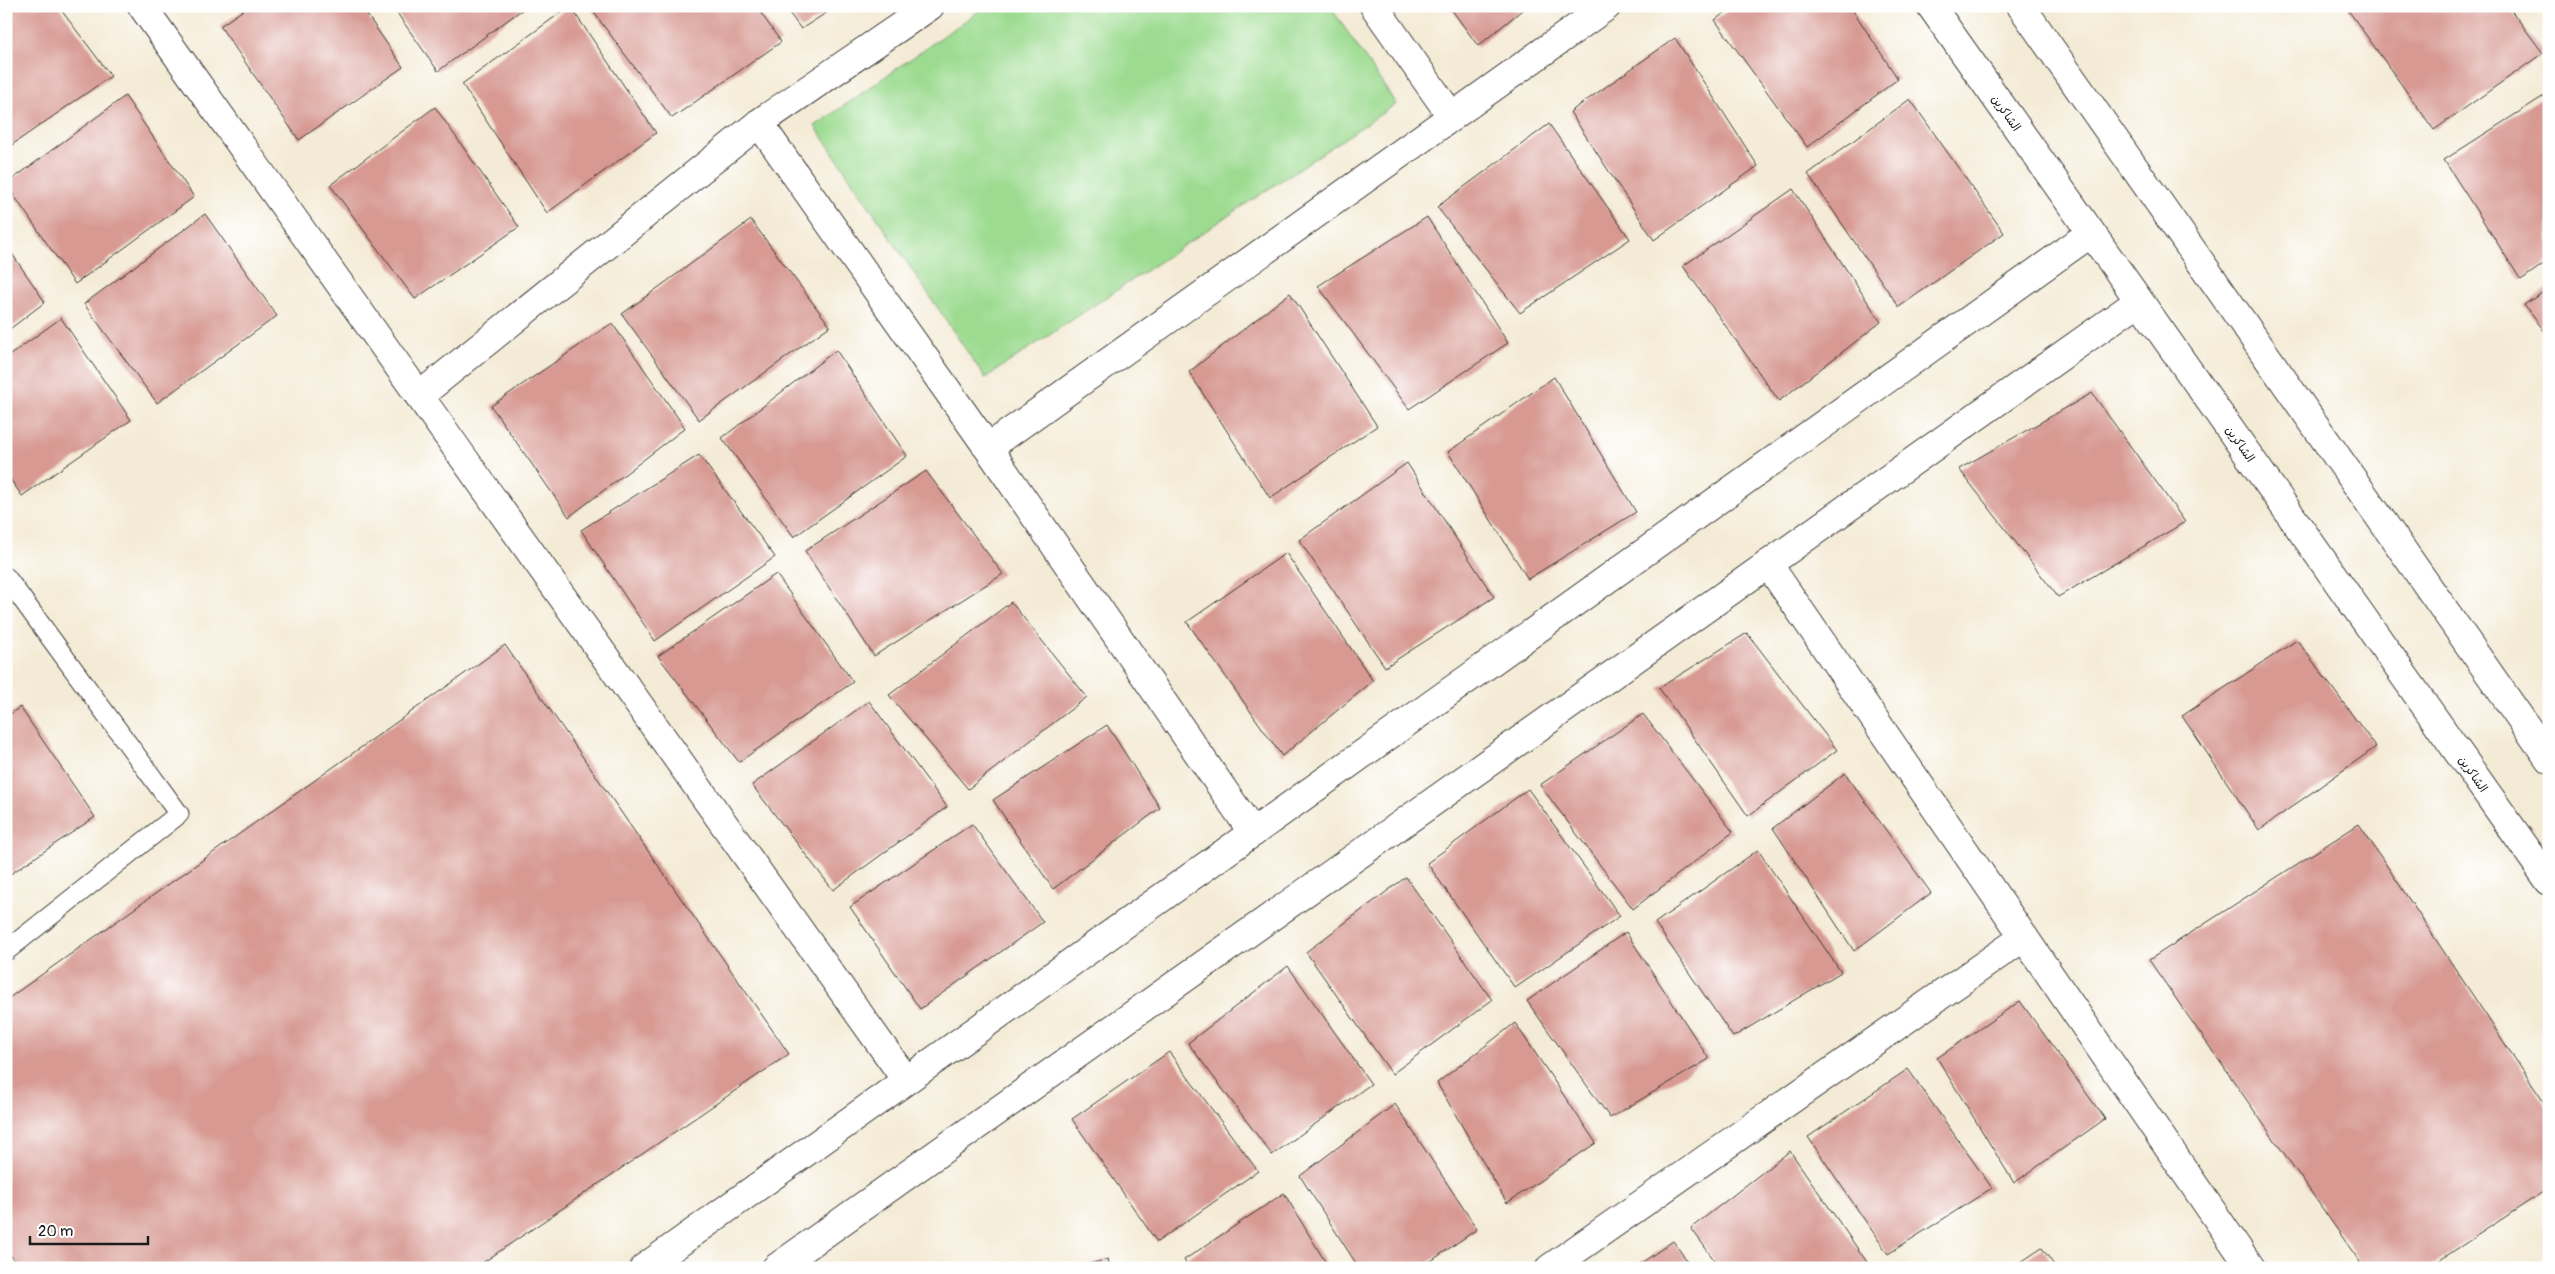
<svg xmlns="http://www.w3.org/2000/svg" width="2555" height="1274" font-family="Pangolin,'Playpen Sans Arabic',sans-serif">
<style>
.green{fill:#9ddb91;stroke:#5c7c56}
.building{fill:#d79992}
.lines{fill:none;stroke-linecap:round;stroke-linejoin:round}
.service-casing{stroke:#3c3b38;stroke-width:21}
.minor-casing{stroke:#3c3b38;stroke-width:30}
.tertiary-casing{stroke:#3c3b38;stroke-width:30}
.service{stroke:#fff;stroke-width:19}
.minor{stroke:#fff;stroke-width:28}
.tertiary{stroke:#fff;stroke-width:28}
.labels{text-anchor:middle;stroke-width:4;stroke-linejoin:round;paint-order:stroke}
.street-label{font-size:12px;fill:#1c1c1c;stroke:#fff}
</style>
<rect width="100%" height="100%" fill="#fff"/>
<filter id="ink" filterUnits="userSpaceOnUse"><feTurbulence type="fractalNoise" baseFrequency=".02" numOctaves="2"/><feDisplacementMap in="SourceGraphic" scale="10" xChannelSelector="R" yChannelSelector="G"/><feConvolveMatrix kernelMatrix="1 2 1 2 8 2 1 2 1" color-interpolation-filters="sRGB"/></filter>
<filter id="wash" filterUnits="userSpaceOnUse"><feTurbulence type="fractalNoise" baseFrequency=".0096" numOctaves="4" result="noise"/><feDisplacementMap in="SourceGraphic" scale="20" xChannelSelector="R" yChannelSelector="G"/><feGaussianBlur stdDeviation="1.12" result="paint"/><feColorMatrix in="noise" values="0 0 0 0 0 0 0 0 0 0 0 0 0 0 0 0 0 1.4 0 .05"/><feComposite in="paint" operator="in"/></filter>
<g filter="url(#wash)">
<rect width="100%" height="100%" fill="#f4ebd6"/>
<!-- green -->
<path class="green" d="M986,6H1330L1396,104L985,378L815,126Z"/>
<g id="blocks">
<!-- building -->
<g class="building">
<path d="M6,6H58L111,76L6,149Z"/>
<path d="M249,6H361L403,67L299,140L220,26Z"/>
<path d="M392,6H527L438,71Z"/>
<path d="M570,6L656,133L547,213L462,84Z"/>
<path d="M589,6H756L781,42L672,118Z"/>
<path d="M784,6H837L801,29Z"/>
<path d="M1449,6H1527L1478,46Z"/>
<path d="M1734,6H1850L1898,79L1807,147L1715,20Z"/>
<path d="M2353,6H2508L2543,53L2434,130L2348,10Z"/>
<path d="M1675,38L1758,166L1654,240L1570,112Z"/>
<path d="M2547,94L2549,260L2521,280L2444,160Z"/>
<path d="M125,96L194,197L75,284L6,184Z"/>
<path d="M1910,99L2004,233L1899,307L1808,174Z"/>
<path d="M435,107L519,227L415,299L330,185Z"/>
<path d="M1549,124L1630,239L1520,313L1437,207Z"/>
<path d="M1793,189L1881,322L1779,401L1683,266Z"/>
<path d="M205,214L277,316L157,403L84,304Z"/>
<path d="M1427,217L1508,343L1409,409L1318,286Z"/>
<path d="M751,220L830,326L699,420L622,314Z"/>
<path d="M6,245L45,302L6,332Z"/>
<path d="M2549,288V337L2524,305Z"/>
<path d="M1290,293L1377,426L1270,498L1189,372Z"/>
<path d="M61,318L131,420L22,496L6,473V358Z"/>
<path d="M612,323L685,428L569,517L491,406Z"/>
<path d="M836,350L907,456L794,537L722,438Z"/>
<path d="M1554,377L1636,512L1528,579L1448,452Z"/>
<path d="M2092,393L2185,522L2058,597L1959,469Z"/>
<path d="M699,455L775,557L655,641L581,530Z"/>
<path d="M1407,463L1494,597L1385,667L1299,540Z"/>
<path d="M926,471L1003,574L874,656L805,551Z"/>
<path d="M1286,553L1373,681L1282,756L1187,622Z"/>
<path d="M776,574L853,682L739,762L658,656Z"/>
<path d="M1011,602L1087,697L968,789L889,695Z"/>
<path d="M1747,633L1837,750L1748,816L1659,688Z"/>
<path d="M2297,640L2376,747L2259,830L2182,716Z"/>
<path d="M505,645L789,1054L475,1268H20L6,1249V1000Z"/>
<path d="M869,701L947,807L833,890L752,785Z"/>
<path d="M20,707L95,817L6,877V717Z"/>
<path d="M1643,714L1733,832L1633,909L1540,785Z"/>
<path d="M1107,725L1160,808L1053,889L993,800Z"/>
<path d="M1845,773L1931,893L1854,951L1773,828Z"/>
<path d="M1528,789L1620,916L1515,988L1427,863Z"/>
<path d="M972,824L1043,922L920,1009L850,907Z"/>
<path d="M2359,824L2549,1110V1188L2428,1268H2364L2149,960Z"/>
<path d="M1758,850L1841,972L1733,1037L1655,923Z"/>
<path d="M1406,877L1492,1000L1392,1074L1306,952Z"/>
<path d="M1626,932L1709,1059L1610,1118L1527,1001Z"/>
<path d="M1288,966L1371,1084L1272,1155L1188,1043Z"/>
<path d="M2020,1001L2105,1119L2014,1183L1937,1058Z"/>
<path d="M1515,1023L1596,1143L1507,1203L1437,1083Z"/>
<path d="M1169,1052L1258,1171L1157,1242L1072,1119Z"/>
<path d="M1908,1069L1992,1188L1888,1254L1808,1137Z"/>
<path d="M1395,1104L1477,1229L1421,1268H1359L1300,1176Z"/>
<path d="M1790,1151L1871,1268H1720L1691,1228Z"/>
<path d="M1284,1193L1329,1268H1189L1184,1260Z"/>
<path d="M1673,1241L1692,1268H1634Z"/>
<path d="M2042,1248L2056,1268H2012Z"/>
<path d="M1108,1259L1110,1268H1079V1267Z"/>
</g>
</g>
</g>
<g filter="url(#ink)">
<use href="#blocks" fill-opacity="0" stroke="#3c3b38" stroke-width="1"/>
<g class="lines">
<defs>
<path id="service" d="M6,577L179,814L6,951"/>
<g id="minor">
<path d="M142,6L906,1080"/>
<path d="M1374,6L1452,117"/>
<path d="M759,123L988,448L1253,833"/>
<path d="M419,396L759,123L930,6"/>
<path d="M988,448L1607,6"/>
<path d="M1768,564L2251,1268"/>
<path d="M644,1268L2091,233"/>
<path d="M776,1268L2139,301"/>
<path d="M1550,1268L2024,937"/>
</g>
<g id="tertiary">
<path d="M1931,6L2549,881"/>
<path d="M2021,6L2549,759"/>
</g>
</defs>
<!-- service casing -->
<use href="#service" class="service-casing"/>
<!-- minor casing -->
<use href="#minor" class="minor-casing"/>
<!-- tertiary casing -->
<use href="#tertiary" class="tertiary-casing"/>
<!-- service -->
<use href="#service" class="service"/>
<!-- minor -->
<use href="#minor" class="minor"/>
<!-- tertiary -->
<use href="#tertiary" class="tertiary"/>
</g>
</g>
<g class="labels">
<!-- street labels -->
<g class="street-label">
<text transform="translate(2006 113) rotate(55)" y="4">الشاكرين</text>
<text transform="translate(2240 444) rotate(55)" y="4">الشاكرين</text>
<text transform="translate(2473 774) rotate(55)" y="4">الشاكرين</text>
</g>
</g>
<!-- margin -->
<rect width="2555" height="1274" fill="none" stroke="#fff" stroke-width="25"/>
<!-- scale -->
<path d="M30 1236v8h118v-8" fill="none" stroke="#1c1c1c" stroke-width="2.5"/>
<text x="38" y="1236" font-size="15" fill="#1c1c1c" stroke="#ffffff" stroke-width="4" paint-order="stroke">20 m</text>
</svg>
